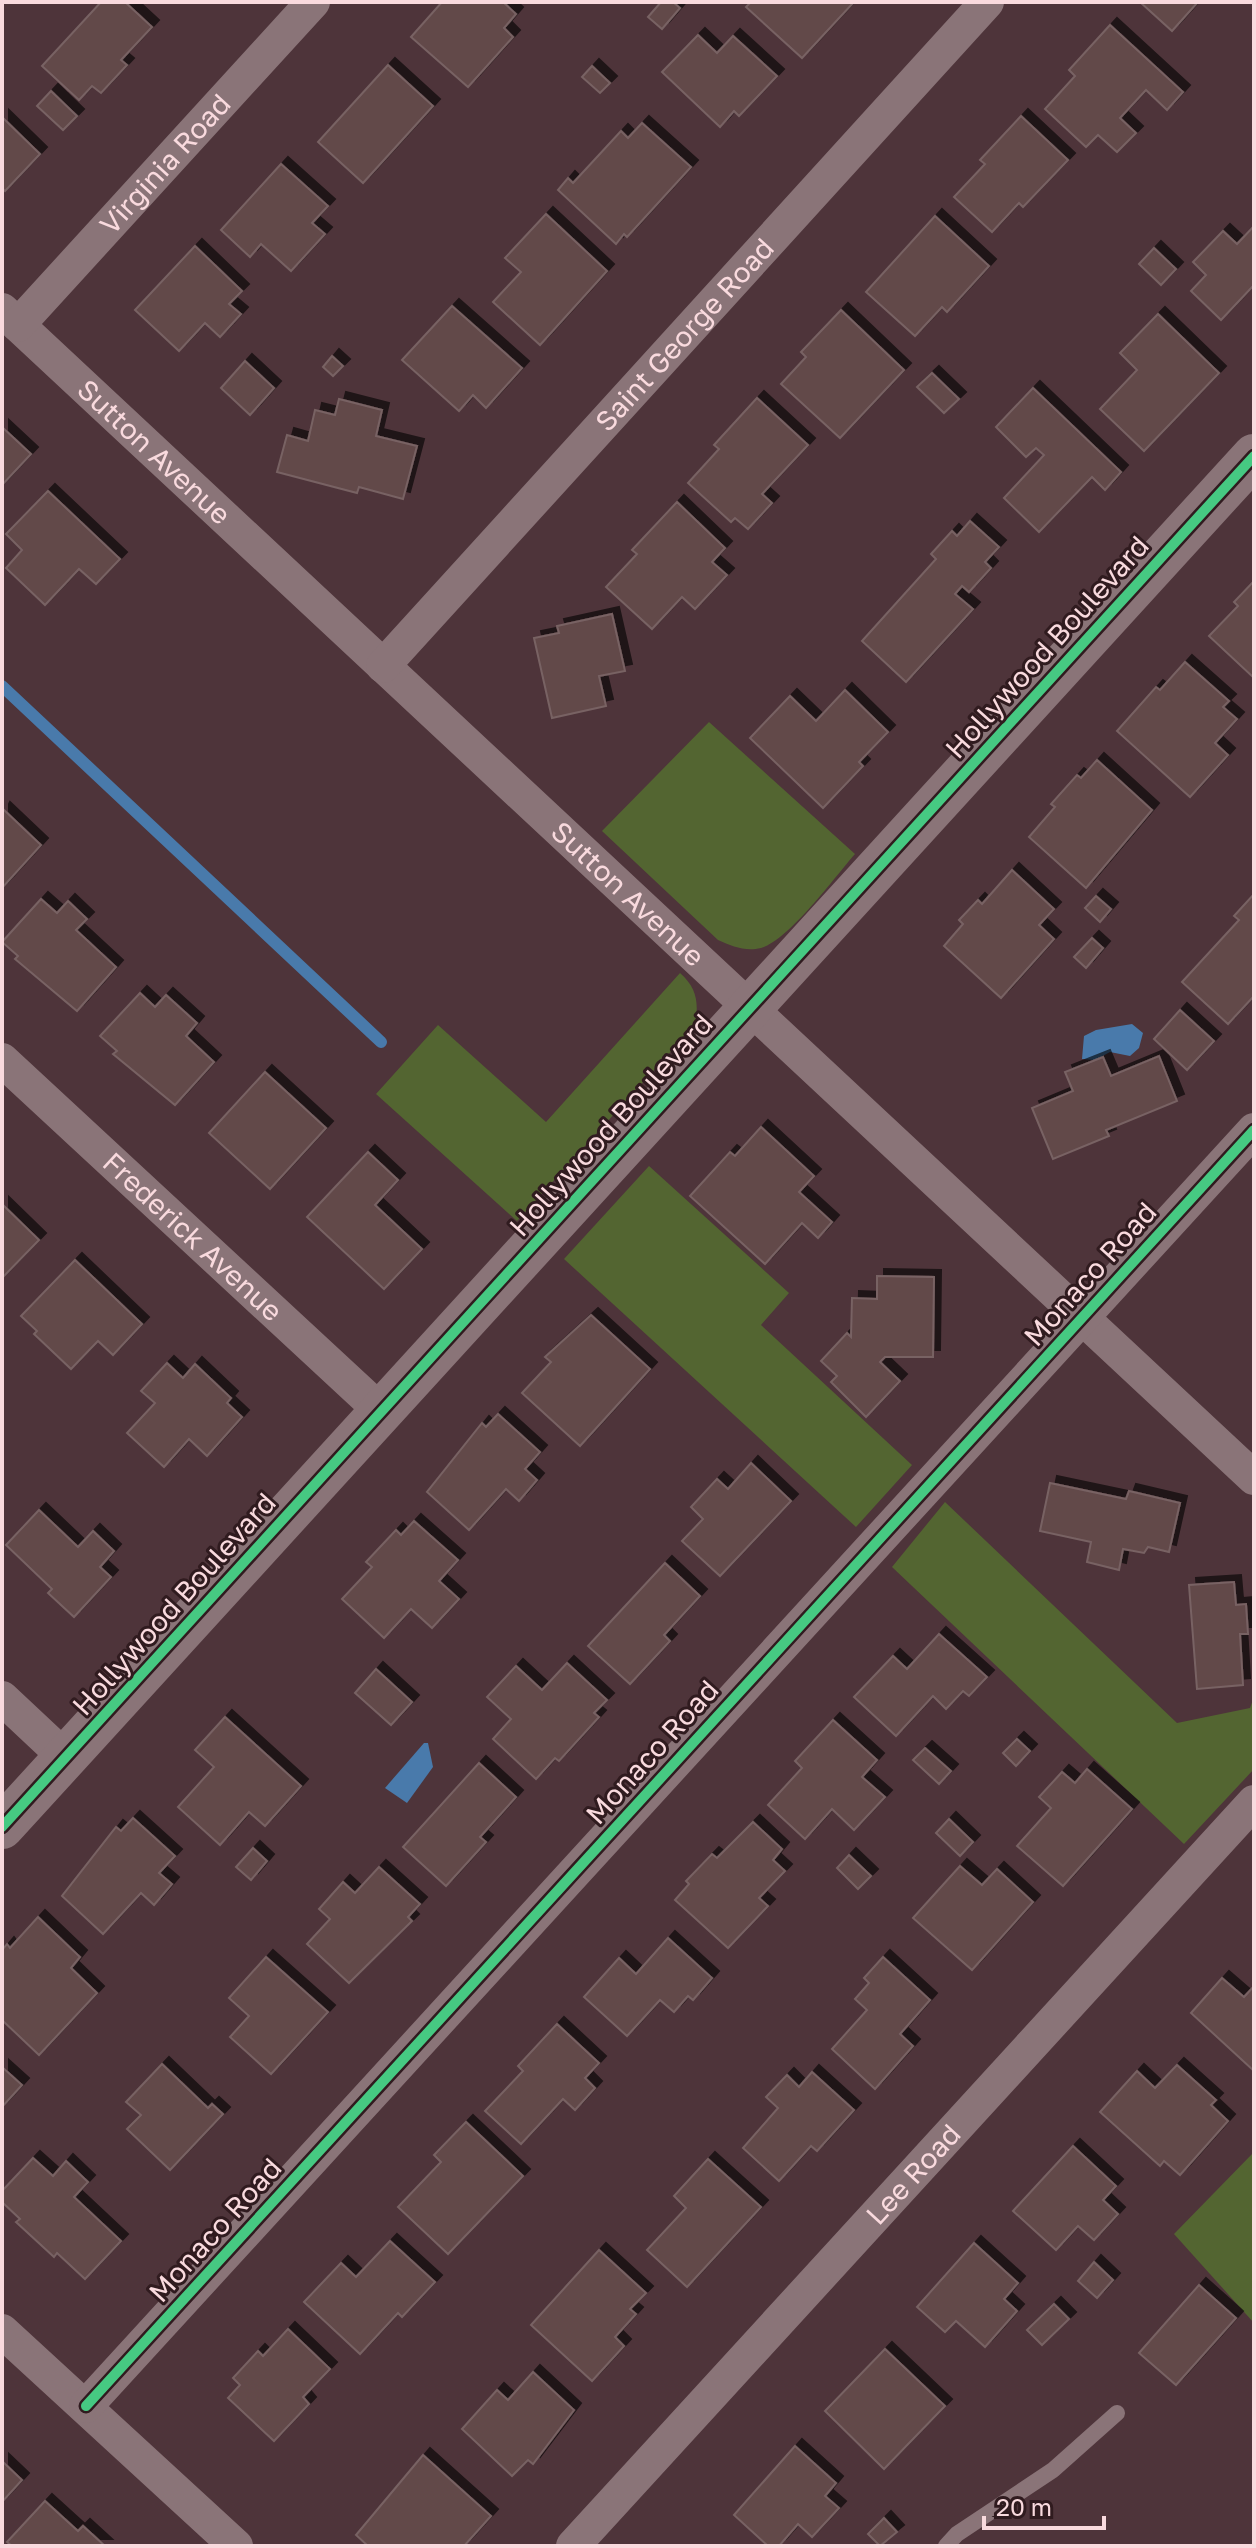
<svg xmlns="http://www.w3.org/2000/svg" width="1256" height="2548" font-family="'Golos Text',sans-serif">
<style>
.green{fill:#536531}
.water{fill:#497aab}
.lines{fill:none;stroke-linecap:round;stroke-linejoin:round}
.stream{stroke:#497aab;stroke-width:12}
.building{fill:#62494a;stroke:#786263;stroke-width:2;filter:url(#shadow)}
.lane{stroke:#8a7478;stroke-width:16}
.street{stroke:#8a7478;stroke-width:34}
.secondary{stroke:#8a7478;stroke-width:44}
.cycleway-casing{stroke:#301b1f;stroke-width:15}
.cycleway{stroke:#46c982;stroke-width:10}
.labels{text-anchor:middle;stroke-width:6;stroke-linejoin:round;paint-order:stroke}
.street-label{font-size:28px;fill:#f9dade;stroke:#301b1f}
</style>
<defs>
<filter id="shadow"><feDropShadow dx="7" dy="-7" stdDeviation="0" flood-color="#0009"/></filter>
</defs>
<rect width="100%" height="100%" fill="#4e343a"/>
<!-- green -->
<g class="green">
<path d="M709,722L855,854C834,878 789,940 761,948C745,952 732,946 718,940L602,831Z"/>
<path d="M680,973C697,988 699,1003 695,1025L517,1221L376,1094L438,1025L546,1122Z"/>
<path d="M649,1166L789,1293L761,1325L912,1465L856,1527L564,1259Z"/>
<path d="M945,1502L1177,1723L1250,1708L1254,1697V1769L1184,1844L892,1567Z"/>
<path d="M1254,2152V2323L1174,2234Z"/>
</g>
<!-- water -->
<g class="water">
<path d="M1132,1024L1143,1033L1139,1048L1130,1056L1110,1052L1095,1060L1082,1059L1084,1036L1096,1030Z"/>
<path d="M424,1743H428L433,1767L407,1803L385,1788Z"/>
</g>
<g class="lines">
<!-- stream -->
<path class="stream" d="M2,686L381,1042"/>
</g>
<!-- building -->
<g class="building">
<path d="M101,2H125L152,27L121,60L127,65L101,93L92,86L79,100L42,66Z"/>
<path d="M442,2H503L516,14L504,28L513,37L468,87L411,37Z"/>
<path d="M661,2H673L680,8L662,29L648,17Z"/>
<path d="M751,2H854L802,58L746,7Z"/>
<path d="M1140,2H1198L1172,31Z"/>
<path d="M1110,25L1183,92L1167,110L1146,90L1120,118L1136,133L1117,152L1098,135L1086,147L1045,109L1075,76L1069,70Z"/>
<path d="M698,35L717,53L733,36L777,76L739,116L734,111L720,127L662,72Z"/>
<path d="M388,65L433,106L363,183L318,142Z"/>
<path d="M592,66L610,83L600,93L582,77Z"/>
<path d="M51,91L77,116L63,130L37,106Z"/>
<path d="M1021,116L1068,160L1023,207L1019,203L992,232L954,197L985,164L980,160Z"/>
<path d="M2,117L40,154L5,191L2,188Z"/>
<path d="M642,123L691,167L627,237L624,234L616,244L558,190L568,178L573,183L621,131L628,138Z"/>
<path d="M281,164L328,206L312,223L325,234L291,271L261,244L250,257L221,230Z"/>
<path d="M546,214L607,271L540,345L493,302L521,272L505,258Z"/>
<path d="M935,216L989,266L947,312L942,307L915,336L866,292Z"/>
<path d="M1254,226V285L1221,320L1191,291L1206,275L1193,262L1223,231L1237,244Z"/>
<path d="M195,246L242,291L229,304L241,314L220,337L205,323L179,351L135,310Z"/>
<path d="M1154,248L1176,269L1161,285L1139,264Z"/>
<path d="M452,306L522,368L486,408L473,395L459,411L402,360Z"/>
<path d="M841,310L904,370L840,438L781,384L806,357L801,352Z"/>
<path d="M1158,314L1219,373L1144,451L1100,409L1137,370L1120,353Z"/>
<path d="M332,356L343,366L333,376L323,367Z"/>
<path d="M245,361L274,388L250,415L221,388Z"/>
<path d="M932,373L959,399L944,413L917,387Z"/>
<path d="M1033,388L1121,472L1105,490L1092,477L1039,532L1004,498L1044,455L1036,448L1026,457L996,427Z"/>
<path d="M757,398L808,445L762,494L772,503L748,529L735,518L731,522L688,483L719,449L714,445Z"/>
<path d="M339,399L382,410L376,436L417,446L403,499L359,487L357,493L277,472L287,435L308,441L315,410L335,415Z"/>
<path d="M2,427L31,454L2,485Z"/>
<path d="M48,491L120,559L96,584L79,569L45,605L6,568L22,550L6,534Z"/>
<path d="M677,502L725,548L712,562L727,575L695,609L682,597L652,629L606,587L637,554L632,550Z"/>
<path d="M970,521L999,547L985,562L991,568L969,592L962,586L955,594L973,609L906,682L862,641L936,559L931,554L952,531L957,536Z"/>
<path d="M1254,581V678L1209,636L1238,606L1234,602Z"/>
<path d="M612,614L625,671L599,676L606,706L552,718L534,638L559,633L557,626Z"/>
<path d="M1185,662L1229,701L1223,707L1237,719L1215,743L1228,755L1190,797L1117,731L1156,687L1160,690Z"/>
<path d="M845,690L888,732L859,762L863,766L823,808L750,738L790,696L816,721Z"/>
<path d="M1097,760L1152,810L1086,888L1029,837L1055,807L1051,804L1077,775L1081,778Z"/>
<path d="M3,809L41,845L2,888V811Z"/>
<path d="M1012,870L1054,909L1039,925L1054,939L1001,998L944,946L963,924L959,920L978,900L982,904Z"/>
<path d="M1254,894V996L1228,1024L1182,982L1239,920L1234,916Z"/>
<path d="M1096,896L1111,909L1100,922L1085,908Z"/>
<path d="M41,899L57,913L68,901L87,919L76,930L116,967L77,1011L15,959L18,956L2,942Z"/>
<path d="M1092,938L1103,948L1086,968L1074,957Z"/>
<path d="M140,993L155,1007L166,995L197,1023L186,1036L214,1062L175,1105L113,1054L117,1051L100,1036Z"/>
<path d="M1180,1010L1214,1041L1187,1070L1154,1039Z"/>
<path d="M1159,1056L1177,1101L1106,1130L1109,1136L1053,1159L1032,1108L1073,1091L1065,1072L1103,1057L1111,1076Z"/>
<path d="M265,1072L326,1128L270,1189L209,1133Z"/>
<path d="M761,1127L814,1176L799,1192L832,1222L818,1238L802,1223L765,1264L690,1196L730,1152L735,1156Z"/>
<path d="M368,1152L398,1180L375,1205L422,1249L384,1289L307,1217Z"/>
<path d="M2,1204L39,1240L2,1278Z"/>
<path d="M75,1260L142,1324L113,1355L98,1341L71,1369L34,1334L37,1331L21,1316Z"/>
<path d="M877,1276L934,1277L933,1357H885L880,1362L900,1381L866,1417L831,1382L837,1376L821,1361L847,1333L851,1337L852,1298L877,1299Z"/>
<path d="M591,1315L650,1369L580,1446L522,1393L551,1362L545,1357Z"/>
<path d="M167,1363L183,1378L195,1364L231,1398L227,1403L242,1417L207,1456L189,1439L164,1467L127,1433L155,1403L141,1391Z"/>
<path d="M498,1414L540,1452L525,1469L537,1480L519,1501L506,1489L469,1530L427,1492L482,1423L486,1427Z"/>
<path d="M751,1463L791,1501L720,1576L682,1541L703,1519L691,1507L717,1479L728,1489Z"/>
<path d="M1050,1483L1126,1499L1129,1491L1180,1503L1169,1552L1148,1547L1144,1553L1123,1549L1119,1570L1087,1562L1091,1542L1040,1531Z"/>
<path d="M39,1510L78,1547L93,1531L114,1551L100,1567L111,1577L74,1617L48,1593L52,1589L6,1545Z"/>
<path d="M414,1521L458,1560L439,1581L459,1599L432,1628L411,1609L384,1638L342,1599L372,1567L366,1562L396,1530L401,1535Z"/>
<path d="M665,1563L700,1596L664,1635L670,1641L630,1684L588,1646Z"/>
<path d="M1234,1582L1236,1605L1246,1604L1248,1634H1240L1243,1685L1197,1689L1189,1585Z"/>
<path d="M939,1634L987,1677L969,1696L963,1691L946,1709L933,1696L896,1736L854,1697L893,1656L907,1669Z"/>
<path d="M567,1663L607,1700L594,1713L599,1717L559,1761L555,1758L536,1779L493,1739L511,1719L487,1697L516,1666L542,1690Z"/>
<path d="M376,1669L412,1702L391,1725L355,1693Z"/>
<path d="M225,1717L301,1786L265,1826L249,1812L220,1845L178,1807L214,1767L195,1750Z"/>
<path d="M833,1720L877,1760L862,1777L885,1797L854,1830L832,1809L805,1839L768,1805L802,1768L795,1761Z"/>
<path d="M1017,1739L1030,1751L1016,1766L1003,1753Z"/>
<path d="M925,1748L951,1771L939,1784L913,1760Z"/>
<path d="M479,1763L516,1797L480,1837L486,1842L446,1886L403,1847Z"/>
<path d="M1087,1769L1132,1809L1063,1886L1017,1846L1051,1808L1039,1797L1062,1772L1075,1783Z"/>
<path d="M133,1818L175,1856L159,1873L172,1884L154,1905L141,1893L103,1934L62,1896L116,1827L121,1831Z"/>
<path d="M949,1819L973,1842L960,1856L936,1833Z"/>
<path d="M753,1822L782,1849L773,1860L785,1871L759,1898L768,1906L728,1948L675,1900L689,1884L686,1881L712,1854L717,1858Z"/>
<path d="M253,1848L267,1861L251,1880L236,1867Z"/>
<path d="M849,1855L871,1876L858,1889L837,1868Z"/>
<path d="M960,1866L982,1885L997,1869L1033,1902L972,1970L913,1918Z"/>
<path d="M379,1867L420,1904L408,1917L412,1921L349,1983L307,1944L330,1919L319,1909L343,1882L355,1893Z"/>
<path d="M38,1917L80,1957L71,1968L97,1993L39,2055L2,2020V1950L7,1944L10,1948Z"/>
<path d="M668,1938L712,1978L693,2000L688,1996L674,2012L660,2000L627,2036L584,1997L619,1958L636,1974Z"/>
<path d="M266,1957L328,2012L271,2074L230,2037L249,2016L229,1998Z"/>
<path d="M883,1957L930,2000L900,2034L913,2046L875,2089L832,2049L867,2010L855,1999L869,1983L864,1978Z"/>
<path d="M1222,1978L1244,1997L1254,1986V2071L1191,2013Z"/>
<path d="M557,2024L599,2063L585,2078L595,2088L575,2110L563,2099L521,2144L485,2111L523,2071L518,2066Z"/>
<path d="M162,2064L208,2108L212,2104L223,2114L170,2170L127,2129L141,2115L126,2102Z"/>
<path d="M1177,2065L1216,2100L1211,2105L1228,2121L1180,2175L1164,2161L1160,2166L1100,2112L1137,2071L1155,2088Z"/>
<path d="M2,2067L22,2085L2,2107Z"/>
<path d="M812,2072L854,2110L817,2151L811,2146L779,2181L743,2148L778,2108L766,2097L787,2075L799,2087Z"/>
<path d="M466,2122L523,2176L448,2254L398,2207L441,2162L434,2155Z"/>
<path d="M1073,2146L1116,2186L1103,2200L1118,2214L1094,2240L1078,2226L1056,2250L1013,2211Z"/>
<path d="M33,2158L53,2176L66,2161L88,2182L74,2197L121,2241L85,2279L57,2253L54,2257L16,2222L20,2219L2,2202V2191Z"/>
<path d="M708,2159L761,2207L687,2287L647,2250L686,2208L674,2196Z"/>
<path d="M390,2241L435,2282L402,2317L398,2313L360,2354L304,2302L341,2263L356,2277Z"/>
<path d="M974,2243L1018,2283L1004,2299L1017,2311L985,2347L956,2321L945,2332L917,2307Z"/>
<path d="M599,2250L646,2293L630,2309L636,2314L615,2337L624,2346L592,2381L531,2325Z"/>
<path d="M1094,2262L1113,2280L1097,2298L1078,2281Z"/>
<path d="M1199,2285L1236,2318L1176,2385L1139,2353Z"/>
<path d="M1054,2304L1069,2319L1042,2345L1027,2330Z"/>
<path d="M288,2329L330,2369L303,2397L309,2404L274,2441L228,2398L240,2385L233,2378L258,2351L263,2356Z"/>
<path d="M885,2349L945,2406L884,2469L825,2411Z"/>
<path d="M533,2372L574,2410L533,2464L528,2460L512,2476L462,2429L497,2390L508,2400Z"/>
<path d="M795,2446L836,2483L825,2496L839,2508L812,2537L798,2524L779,2546H768L734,2515Z"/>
<path d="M423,2455L491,2516L464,2546H368L356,2535Z"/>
<path d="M2,2461L22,2480L2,2502Z"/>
<path d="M45,2501L78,2531L83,2526L105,2546H12L7,2542Z"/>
<path d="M884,2518L897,2532L880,2546L868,2534Z"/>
</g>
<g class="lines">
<!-- lane -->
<path class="lane" d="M946,2546L957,2534L1053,2470L1117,2413"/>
<!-- street -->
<g class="street">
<path id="s1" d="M2,310L1254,1478"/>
<path id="s2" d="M18,325L313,2"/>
<path id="s3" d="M383,666L987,2"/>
<path id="s4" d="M2,1060L382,1412"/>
<path d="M2,1698L66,1758"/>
<path d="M2,2331L236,2546"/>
<path d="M86,2406L1254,1130"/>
<path id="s5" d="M573,2546L1254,1802"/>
</g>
<!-- secondary -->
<path class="secondary" d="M2,1827L1254,456"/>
<defs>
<g id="cycleway">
<path d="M2,1827L1254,456"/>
<path d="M86,2406L1254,1130"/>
</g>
</defs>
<!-- cycleway casing -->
<use href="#cycleway" class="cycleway-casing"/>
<!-- cycleway -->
<use href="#cycleway" class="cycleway"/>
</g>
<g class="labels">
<!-- street labels -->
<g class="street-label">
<text dy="10" stroke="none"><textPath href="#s2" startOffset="218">Virginia Road</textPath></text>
<text dy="10" stroke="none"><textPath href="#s3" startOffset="448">Saint George Road</textPath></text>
<text dy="10" stroke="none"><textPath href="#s1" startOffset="208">Sutton Avenue</textPath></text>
<text transform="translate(1047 647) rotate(-48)" y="10">Hollywood Boulevard</text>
<text dy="10" stroke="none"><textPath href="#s1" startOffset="856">Sutton Avenue</textPath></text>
<text transform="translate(611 1125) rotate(-48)" y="10">Hollywood Boulevard</text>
<text dy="10" stroke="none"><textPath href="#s4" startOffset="260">Frederick Avenue</textPath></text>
<text transform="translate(1090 1274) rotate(-48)" y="10">Monaco Road</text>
<text transform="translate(174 1604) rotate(-48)" y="10">Hollywood Boulevard</text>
<text transform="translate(652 1752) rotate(-48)" y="10">Monaco Road</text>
<text dy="10" stroke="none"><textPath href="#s5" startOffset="504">Lee Road</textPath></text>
<text transform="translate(215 2230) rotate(-48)" y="10">Monaco Road</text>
</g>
</g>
<!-- border -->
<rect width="1256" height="2548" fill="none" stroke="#f9dade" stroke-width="8"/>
<!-- scale -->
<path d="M984 2516v12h120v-12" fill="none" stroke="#f9dade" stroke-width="4"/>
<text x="996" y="2516" font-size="24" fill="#f9dade" stroke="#301b1f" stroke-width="6" paint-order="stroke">20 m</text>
</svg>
